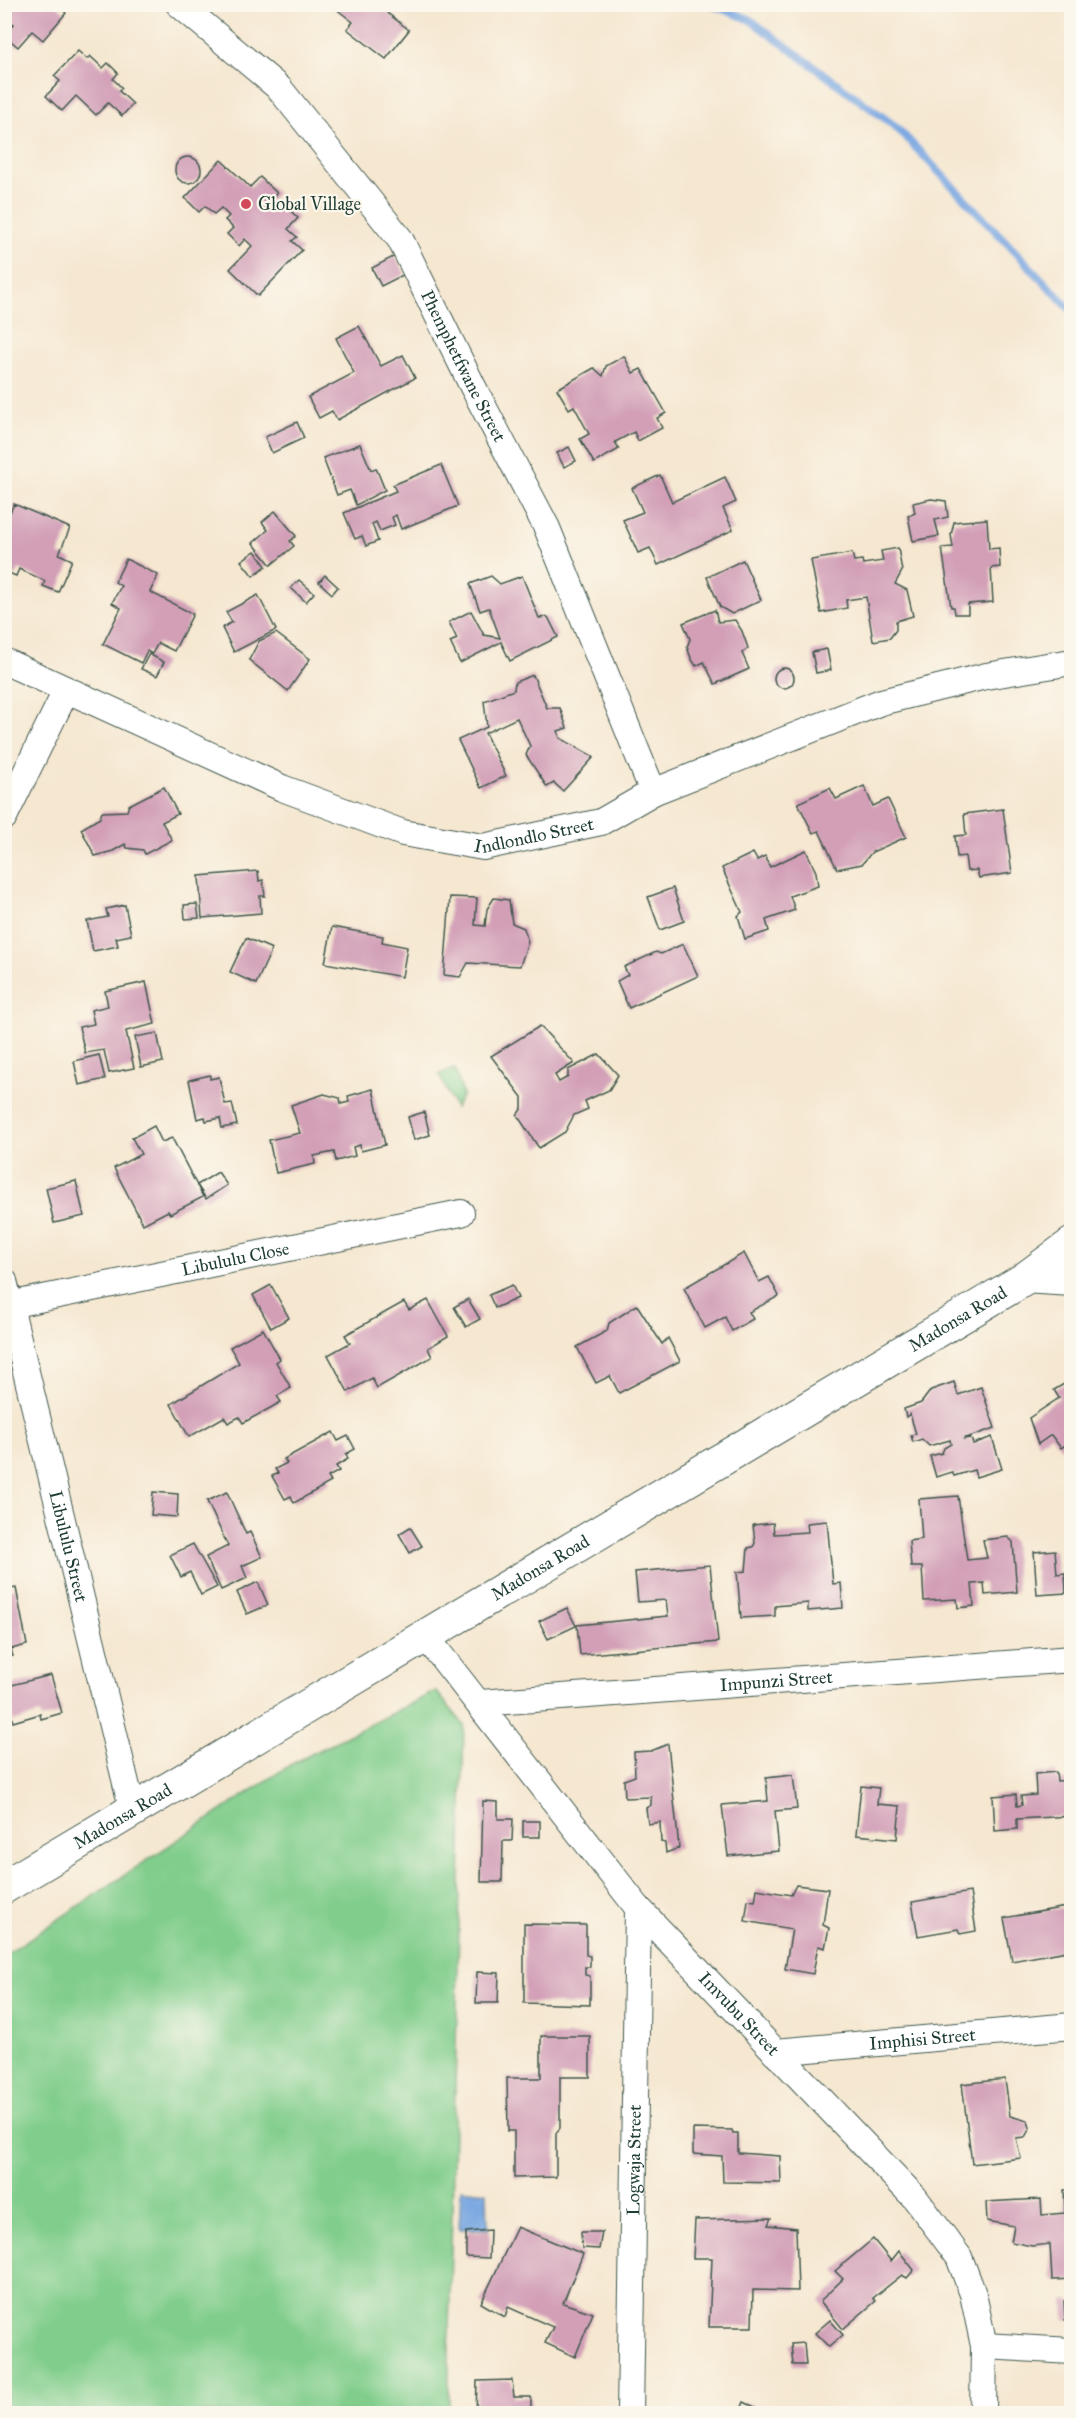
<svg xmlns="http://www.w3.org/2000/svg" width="1076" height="2418" font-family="'IM FELL Great Primer',serif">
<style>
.green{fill:#81ce8c;stroke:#508660;stroke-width:1.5}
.water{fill:#78a6e1;stroke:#4c728a;stroke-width:1.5}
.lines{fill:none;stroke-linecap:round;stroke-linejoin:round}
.stream{stroke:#78a6e1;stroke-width:8}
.building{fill:#d29fb7}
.street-casing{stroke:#3f564b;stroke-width:28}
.secondary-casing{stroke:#3f564b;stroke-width:35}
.street{stroke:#fff;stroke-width:26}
.secondary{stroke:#fff;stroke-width:33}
.poi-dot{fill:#d1495b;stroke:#fbf7ec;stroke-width:2}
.labels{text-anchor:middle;stroke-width:4.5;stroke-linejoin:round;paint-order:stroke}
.poi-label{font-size:18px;fill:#1f3d34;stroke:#fbf7ec;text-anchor:start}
.street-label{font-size:18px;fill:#1f3d34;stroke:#fbf7ec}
</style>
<rect width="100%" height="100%" fill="#fbf7ec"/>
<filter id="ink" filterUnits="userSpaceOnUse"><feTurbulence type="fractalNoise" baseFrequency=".0167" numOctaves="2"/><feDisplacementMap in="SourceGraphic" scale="12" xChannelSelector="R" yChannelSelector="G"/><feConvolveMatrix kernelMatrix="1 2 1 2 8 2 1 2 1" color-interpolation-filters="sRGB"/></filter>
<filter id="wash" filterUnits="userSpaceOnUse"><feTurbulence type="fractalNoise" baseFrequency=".008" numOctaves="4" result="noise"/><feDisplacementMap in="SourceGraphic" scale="24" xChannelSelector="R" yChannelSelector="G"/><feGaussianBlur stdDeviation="1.35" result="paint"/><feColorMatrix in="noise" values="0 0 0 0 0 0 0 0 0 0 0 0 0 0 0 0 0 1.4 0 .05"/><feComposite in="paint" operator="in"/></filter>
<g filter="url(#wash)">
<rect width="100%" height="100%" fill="#f5e7d0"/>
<!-- green -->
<g class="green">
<path d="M455,1069L463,1095L455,1108L439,1074Z"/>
<path d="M436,1691L464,1725L449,2332V2413H5V1955L290,1765Z"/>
</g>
<!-- water -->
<path class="water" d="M461,2189L487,2192L488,2229H459Z"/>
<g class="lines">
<!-- stream -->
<path class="stream" d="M709,4L749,19L895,126L1072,311"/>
</g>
<g id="blocks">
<!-- building -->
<g class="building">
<path d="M4,4H56L66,13L43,40L32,31L18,47L4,35L14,24L4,16Z"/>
<path d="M330,4H376L409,30L386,59L347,29L353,22Z"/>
<path d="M78,51L87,59L90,56L103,68L108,63L118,73L113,79L122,88L119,91L133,104L122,116L108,103L96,115L76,96L62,111L46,96L60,81L54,76Z"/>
<circle cx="188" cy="170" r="13"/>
<path d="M221,160L250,187L260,177L277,193L264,206L270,211L280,201L298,218L288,229L297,237L292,241L302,250L258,296L230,269L252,246L245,239L239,246L227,234L233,228L225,220L229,216L221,208L214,214L205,206L199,212L185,198Z"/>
<path d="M395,256L405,274L381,286L372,268Z"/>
<path d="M359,326L381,366L403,355L415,378L337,420L332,411L319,418L308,397L354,373L336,338Z"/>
<path d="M624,356L633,373L641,369L666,413L657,418L662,428L638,441L634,432L615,442L619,449L594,463L580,439L589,434L574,406L569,409L557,389L594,368L603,376L606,366Z"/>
<path d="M297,422L304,438L272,453L265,437Z"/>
<path d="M360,444L371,470L376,468L385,490L356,505L350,490L337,495L323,458Z"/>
<path d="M569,447L576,461L564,467L557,453Z"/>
<path d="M441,465L458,506L401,529L396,515L392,517L395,525L380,531L376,522L372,524L378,541L366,546L362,536L355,539L344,513L396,491L393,485Z"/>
<path d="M660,475L672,502L725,477L736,502L723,508L733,530L658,565L650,548L638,553L623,520L643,512L632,488Z"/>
<path d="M931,499L946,501L948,517L935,520L939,536L913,541L908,516L915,513L913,503Z"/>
<path d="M14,504L70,528L59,554L72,560L58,592L43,586L45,581L19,569L16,576L4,571V525Z"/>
<path d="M275,511L296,536L290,541L294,546L271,565L253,543L268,530L262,522Z"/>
<path d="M987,519L989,549L999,548L1000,567L991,568L993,602L968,604V614H955L954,607H951L942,548L953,547L951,535L954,522Z"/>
<path d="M898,548L902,571L895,584L907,590L913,616L896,621V630L890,638L873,641L866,597L846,600L847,608L821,613L811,560L852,553L854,561L862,560L863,564L883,561L881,551Z"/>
<path d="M255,551L266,566L253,576L241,561Z"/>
<path d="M126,559L158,575L150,592L193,614L174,651L158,643L152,654L147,651L141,663L103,644L121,608L112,603L121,586L115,582Z"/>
<path d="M743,560L761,600L732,614L720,607L707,577Z"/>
<path d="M325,575L338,587L332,594L319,582Z"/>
<path d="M491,576L500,584L522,576L539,618L548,617L558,637L510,661L501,642L460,663L450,642L457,639L449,622L471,611L484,635L500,638L489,608L480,611L470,584Z"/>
<path d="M299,580L314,593L306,602L291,588Z"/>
<path d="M258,595L276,630L234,652L222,628L232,622L226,612Z"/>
<path d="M715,610L718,622L735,620L742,631L748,648L742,653L749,669L715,684L704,662L696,666L691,658L687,647L690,639L683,623Z"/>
<path d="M276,633L310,659L288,691L249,660L259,641Z"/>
<path d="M827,649L831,670L816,673L812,652Z"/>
<path d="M149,654L164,662L157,676L141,669Z"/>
<circle cx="784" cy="678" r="10"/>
<path d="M533,675L547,708H560L567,728L558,731L560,738L594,757L563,791L554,783L547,787L526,755L530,746L517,718L485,733L506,776L481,788L458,740L487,727L484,701L514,690L515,682Z"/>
<path d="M864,786L873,806L888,799L906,837L872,852L862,864L837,869L819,831L813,833L798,803L830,788L836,799Z"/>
<path d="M164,787L178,814L162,822L172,840L145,854L143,850L127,848L125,844L113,851L95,856L81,829L100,818L102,812L127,811L129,805Z"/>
<path d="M1003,809L1012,873L979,878L977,870L967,871L965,856L957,857L955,836L966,835L964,814Z"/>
<path d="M806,850L816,872L818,886L790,896L795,910L766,920L769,931L745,939L738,916L742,912L722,868L753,853L757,860L765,856L770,867Z"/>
<path d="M258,871L259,881L263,880L265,896H260L261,913L202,918L199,876Z"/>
<path d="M673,888L684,921L660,930L648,897Z"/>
<path d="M450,897L477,898L475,925L485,926L487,909L494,898L509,900L512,923L524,928L528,942L520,966L468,963L460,977L444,975Z"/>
<path d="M197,904L199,918L185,919L184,905Z"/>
<path d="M125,905L131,935L116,938L118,946L93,951L87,921L108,917L106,909Z"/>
<path d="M332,927L383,936L382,942L407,947L402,977L325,963Z"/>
<path d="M246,938L272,949L256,984L230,972Z"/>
<path d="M683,944L698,976L629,1008L617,981L628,975L624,967L656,952L661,954Z"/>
<path d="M146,982L155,1024L126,1031L134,1068L109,1073L104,1050L85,1053L79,1027L94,1024L91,1010L108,1006L105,991Z"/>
<path d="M540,1026L574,1063L555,1075L559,1082L568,1077V1070L599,1054L618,1075L609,1090L585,1101L588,1109L574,1115L565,1132L539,1148L517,1115L522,1108V1097L491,1056Z"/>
<path d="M157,1033L163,1062L141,1067L135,1037Z"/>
<path d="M99,1055L105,1079L79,1085L74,1061Z"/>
<path d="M210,1075V1079L219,1077L225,1104L232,1103L237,1125L222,1128L220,1118L206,1121L205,1117L197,1119L189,1080Z"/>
<path d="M373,1089L385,1145L361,1151L360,1145L353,1147L355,1156L336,1161L334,1152L314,1156L315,1164L276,1173L269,1140L300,1133L291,1105L324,1094L340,1098L341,1104L349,1102L348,1096Z"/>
<path d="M424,1112L430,1135L414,1140L408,1117Z"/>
<path d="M154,1126L162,1142L172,1138L203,1197L170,1214L168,1211L143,1224L114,1168L141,1154L132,1138Z"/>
<path d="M218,1172L227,1185L206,1199L197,1185Z"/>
<path d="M76,1181L84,1216L54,1223L46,1188Z"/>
<path d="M744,1253L759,1282L769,1277L779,1296L749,1312L753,1319L732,1331L725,1317L705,1328L684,1288Z"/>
<path d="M271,1285L289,1318L271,1328L253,1295Z"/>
<path d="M512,1285L518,1298L495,1308L489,1295Z"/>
<path d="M468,1299L480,1319L466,1327L454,1307Z"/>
<path d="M428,1300L448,1336L428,1348L432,1357L377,1388L372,1378L348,1392L328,1355L350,1343L345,1335L404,1302L409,1310Z"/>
<path d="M637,1305L662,1344L668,1338L680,1361L619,1393L610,1376L596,1383L577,1347L607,1331L609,1323Z"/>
<path d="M263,1329L280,1359L276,1362L291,1388L277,1396L281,1402L243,1423L239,1417L228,1423L224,1417L189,1437L171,1404L239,1363L230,1347Z"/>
<path d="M1072,1379V1441L1061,1448L1051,1435L1038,1444L1029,1418L1059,1398L1054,1390Z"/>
<path d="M954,1382L958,1395L981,1387L995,1428L963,1439L971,1438L973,1444L992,1437L1002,1469L976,1477L974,1470L954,1476L952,1472L936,1477L930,1456L942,1453L944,1448L951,1444L950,1440L929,1446L922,1439L913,1442L911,1435L916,1434L910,1414L906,1417L904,1409L921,1403L931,1390Z"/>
<path d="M333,1432L338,1441L348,1436L355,1449L346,1454L348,1459L336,1466L339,1471L328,1477L331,1482L294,1503L291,1496L285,1499L272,1476L278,1473L275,1469L287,1463L284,1459Z"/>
<path d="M153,1492L178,1494L177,1517L151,1515Z"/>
<path d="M227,1492L246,1534L250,1532L262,1557L242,1566L247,1578L221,1590L206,1557L228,1546L207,1501Z"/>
<path d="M958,1496L967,1560L987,1558L983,1540L1008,1537L1013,1542L1017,1592L985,1595L984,1583L972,1584L974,1606L958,1608L957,1599L924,1601L922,1567H911L909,1541L922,1539L919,1499Z"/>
<path d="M827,1521L833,1584L841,1583L843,1608L808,1611V1603L775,1606V1616L741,1618L737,1572L746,1571L748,1548L753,1547L755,1543L753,1525L773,1523L774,1534L808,1532L807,1523Z"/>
<path d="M410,1527L422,1546L410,1553L399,1534Z"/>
<path d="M193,1544L217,1587L201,1595L190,1572L181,1577L170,1555Z"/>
<path d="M1055,1550L1057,1574L1065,1573L1066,1593L1037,1595L1034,1552Z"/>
<path d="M710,1565L718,1642L580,1655L577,1625L668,1616L666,1600L638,1602L635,1572Z"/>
<path d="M258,1582L268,1605L247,1614L237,1592Z"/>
<path d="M16,1588L27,1645L11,1649L13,1656L4,1657V1590Z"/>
<path d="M567,1608L576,1626L548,1639L539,1621Z"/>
<path d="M51,1675L62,1713L41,1719L40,1714L13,1722L11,1715L4,1717V1687Z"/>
<path d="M668,1744L679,1848L666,1853L665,1843L661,1842L660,1822L648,1824L646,1808L651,1805V1797L625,1798L624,1780L635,1776L634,1752L651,1751Z"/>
<path d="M1056,1772L1057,1781L1072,1780V1816L1017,1819V1829L995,1831L993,1796L1016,1794L1017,1806L1022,1805L1021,1796L1036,1795L1035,1774Z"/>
<path d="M793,1775L797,1809L775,1811L779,1851L728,1856L722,1805L768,1801L766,1778Z"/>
<path d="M861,1786L879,1788L877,1804L900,1806L897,1839L856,1835Z"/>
<path d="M483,1801L498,1802V1819H513L512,1841H503L502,1882H481Z"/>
<rect x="523" y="1821" width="17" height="16"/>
<path d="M796,1885L828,1889L823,1925L829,1928L825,1948L818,1946L813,1974L785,1969L792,1929L745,1921L748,1900L755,1901L757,1889L791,1895Z"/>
<path d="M970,1892L976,1931L960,1934L958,1929L918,1936L912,1902Z"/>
<path d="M1072,1906V1950L1012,1961L1004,1918Z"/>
<path d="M524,1924L586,1925V1955L590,1956V1967H585V1975L590,1976V2005L524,2003Z"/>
<path d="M477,1972L499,1973L498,2003H476Z"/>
<path d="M541,2036H590V2077H560V2128L556,2133V2177L514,2178V2131H508L507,2078H541Z"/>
<path d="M1005,2079L1010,2116L1028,2121L1030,2128L1025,2137L1016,2138L1021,2158L972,2164L962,2084Z"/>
<path d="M693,2129L732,2130L733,2133H738V2153L780,2156L781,2183L723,2182L722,2156L693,2154Z"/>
<path d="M1064,2190H1072V2279L1052,2280L1050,2244L1032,2246L1011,2242L1014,2226L987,2221L986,2202L1041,2199L1042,2215L1065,2213Z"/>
<path d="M771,2218L768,2225L796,2228L798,2291L753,2290L752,2327H709L712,2258H693L695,2220Z"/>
<path d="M517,2227L583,2254L563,2303L593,2313L575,2357L545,2343L553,2327L508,2307L505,2317L481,2303Z"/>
<path d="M490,2230L489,2258L466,2257V2232Z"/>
<path d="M581,2232H602L599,2249L582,2248Z"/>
<path d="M873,2239L891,2261L899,2251L914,2270L907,2278L902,2275L873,2298L876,2301L843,2329L820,2301L843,2279L835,2271Z"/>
<path d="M1072,2300V2319L1065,2320L1064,2301Z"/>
<path d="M830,2320L843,2335L829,2347L815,2333Z"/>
<path d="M804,2343L806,2365H793L791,2344Z"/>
<path d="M512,2380L514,2397H531V2414H476L477,2381Z"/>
<path d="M744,2402L770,2414H739Z"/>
</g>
</g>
</g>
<g filter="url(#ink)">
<use href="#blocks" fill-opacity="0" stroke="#3f564b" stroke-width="1.5"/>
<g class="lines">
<defs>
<g id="street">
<path id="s1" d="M179,4L279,88L400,239L472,385L547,528L653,792"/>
<path id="s2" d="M4,661L282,788L403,833L483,847L601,822L653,792L881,702L986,676L1072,662"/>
<path d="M4,817L66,691"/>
<path d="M1023,1280L1072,1283"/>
<path id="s3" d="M4,1281L133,1812"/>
<path id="s4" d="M9,1305L461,1213"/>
<path id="s5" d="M427,1638L638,1908L915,2198L959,2257L973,2294L984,2346L983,2414"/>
<path id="s6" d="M480,1703L1072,1659"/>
<path id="s7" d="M775,2052L1072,2026"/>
<path d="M984,2346L1072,2351"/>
<path id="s8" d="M630,2414L638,1908"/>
</g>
<g id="secondary">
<path id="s9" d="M4,1887L1023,1280L1072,1244"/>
</g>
</defs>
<!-- street casing -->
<use href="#street" class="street-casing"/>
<!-- secondary casing -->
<use href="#secondary" class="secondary-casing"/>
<!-- street -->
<use href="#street" class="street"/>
<!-- secondary -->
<use href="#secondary" class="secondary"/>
</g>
</g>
<!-- markers -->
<circle class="poi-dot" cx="246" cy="204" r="6"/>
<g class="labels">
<!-- poi labels -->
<g class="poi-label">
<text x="258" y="210">Global Village</text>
</g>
<!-- street labels -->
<g class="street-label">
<text dy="6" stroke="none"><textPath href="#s1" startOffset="466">Phemphetfwane Street</textPath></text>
<text dy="6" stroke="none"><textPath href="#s2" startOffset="568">Indlondlo Street</textPath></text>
<text dy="6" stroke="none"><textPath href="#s4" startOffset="231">Libululu Close</textPath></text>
<text dy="6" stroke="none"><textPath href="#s9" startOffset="1110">Madonsa Road</textPath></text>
<text dy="6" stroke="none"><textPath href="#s3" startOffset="273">Libululu Street</textPath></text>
<text dy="6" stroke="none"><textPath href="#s9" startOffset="624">Madonsa Road</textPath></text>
<text dy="6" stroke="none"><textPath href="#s6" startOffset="297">Impunzi Street</textPath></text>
<text dy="6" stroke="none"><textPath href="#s9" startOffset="138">Madonsa Road</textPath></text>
<text dy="6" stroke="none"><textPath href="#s5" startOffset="489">Imvubu Street</textPath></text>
<text dy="6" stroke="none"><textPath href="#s7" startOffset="148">Imphisi Street</textPath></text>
<text dy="6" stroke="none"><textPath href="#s8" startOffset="254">Logwaja Street</textPath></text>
</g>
</g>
<!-- margin -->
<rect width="1076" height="2418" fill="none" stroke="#fbf7ec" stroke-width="24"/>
</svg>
